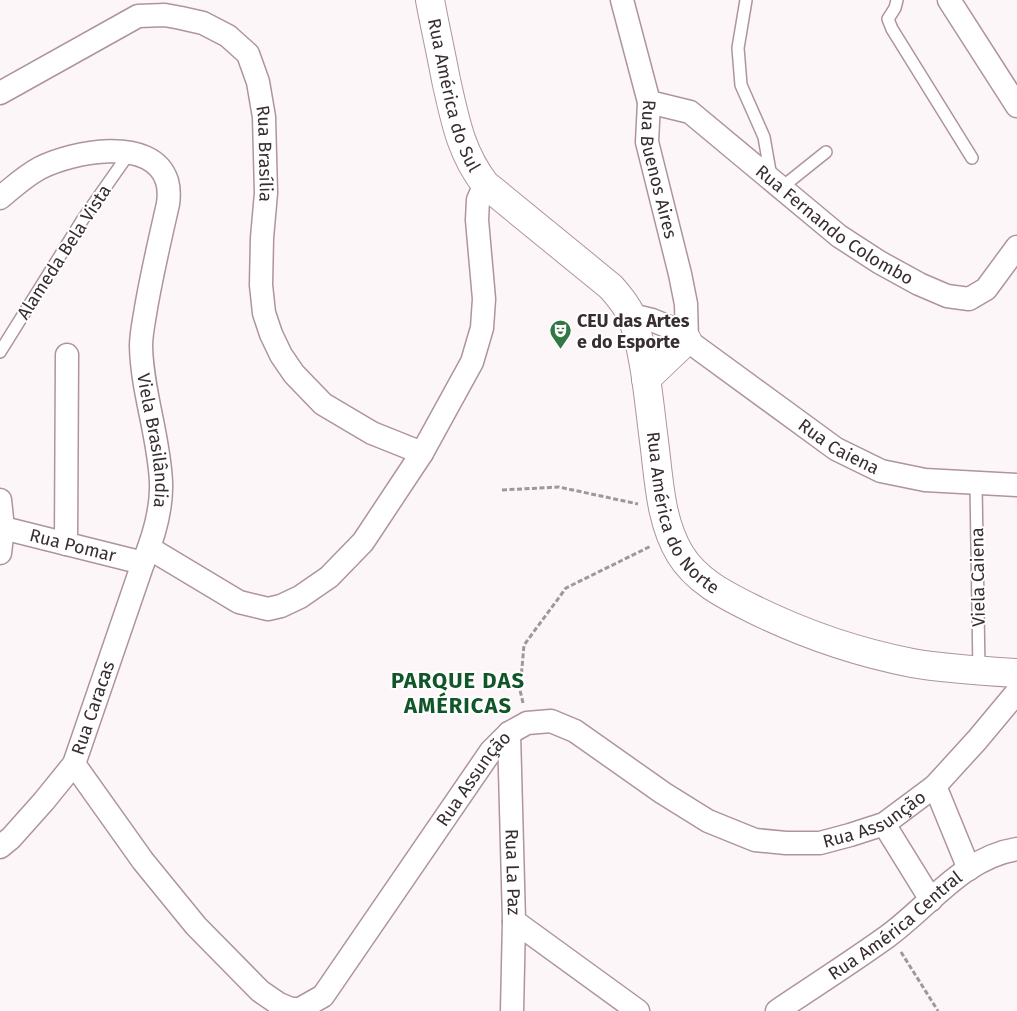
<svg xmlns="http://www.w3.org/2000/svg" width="1017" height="1011" font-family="'Fira Sans',sans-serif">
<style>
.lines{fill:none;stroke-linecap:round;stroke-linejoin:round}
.service-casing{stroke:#af949b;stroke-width:14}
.minor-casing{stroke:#af949b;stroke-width:25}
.tertiary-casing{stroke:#af949b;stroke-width:30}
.path{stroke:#9f9799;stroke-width:3;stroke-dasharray:5 2.5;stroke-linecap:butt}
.service{stroke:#fff;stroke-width:11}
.minor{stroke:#fff;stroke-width:22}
.tertiary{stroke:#fff;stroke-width:28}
.labels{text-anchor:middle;stroke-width:4;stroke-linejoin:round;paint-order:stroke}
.street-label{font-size:18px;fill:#382d30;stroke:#fff}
.poi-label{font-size:18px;font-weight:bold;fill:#382d30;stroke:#fff;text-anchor:start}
.district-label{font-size:22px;font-weight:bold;letter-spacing:1px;fill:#115628;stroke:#fff}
</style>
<rect width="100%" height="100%" fill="#fcf6f8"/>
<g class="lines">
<defs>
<g id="service">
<path d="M746,0L738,48L741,85L764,137L771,177"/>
<path d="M897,0L895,8L888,19L892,29L972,158"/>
<path d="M781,188L826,152"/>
<path d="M0,352L83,219L130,152"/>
<path d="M976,484L979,671"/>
</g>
<g id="minor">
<path id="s1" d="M622,0L649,102L647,142L680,274L686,304L687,340"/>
<path d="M949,0L1017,106"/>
<path id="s2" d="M0,93L138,16L165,15L181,18L203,23L228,36L248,54L258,82L264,117L266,193L262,238L261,285L264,313L271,334L281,355L294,374L323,404L372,433L422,453"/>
<path id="s3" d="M649,102L690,112L839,236L879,262L919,284L947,296L969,299L986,289L1017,247"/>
<path id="s4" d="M0,198C12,188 25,176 40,168C71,152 152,135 167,181C169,188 169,197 168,204C160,239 152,273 146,308C144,321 141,334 141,346C142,392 159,436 161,482C162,509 153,539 143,563L74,764L44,801L11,838L0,847"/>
<path id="s5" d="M631,315L652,320L669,327L836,449L881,471L925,480L1017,485"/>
<path d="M0,500L3,528L0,553"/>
<path id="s6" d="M3,528L143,563"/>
<path d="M66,544L67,355"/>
<path d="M149,548L239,602L268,609L281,606L300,597L329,577L363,542L422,453L472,362L482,328L484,299L477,220L478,200L485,184"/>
<path id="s7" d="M509,733L514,921L512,1011"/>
<path id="s8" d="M74,764L143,861L196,926L260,991L279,1004L291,1009H300L323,996L491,751L509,733L527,723L551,721L575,731L663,793L708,821L755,840L786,843H820L850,835L884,824L935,786L977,740L1017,692"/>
<path d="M935,786L969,869"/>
<path d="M884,824L931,900"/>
<path d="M514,921L638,1011"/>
<path id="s9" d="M777,1011C814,986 852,962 888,936C929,906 964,857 1017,849"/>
</g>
<g id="tertiary">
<path id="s10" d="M430,0C435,27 441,53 446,80C455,119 460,151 485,184L611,287C619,296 626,304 631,315C645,349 649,404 654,441C659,479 660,521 680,554C697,582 727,596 755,610C806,635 856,652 912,663C946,669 982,671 1017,673"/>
<path d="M646,379L687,340"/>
</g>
</defs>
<!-- service casing -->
<use href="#service" class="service-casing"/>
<!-- minor casing -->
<use href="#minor" class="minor-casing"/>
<!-- tertiary casing -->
<use href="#tertiary" class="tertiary-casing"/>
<!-- path -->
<g class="path">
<path d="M502,490L559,487L638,504"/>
<path d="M523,703L520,690L524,645L566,588L651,546"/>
<path d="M901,952L938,1011"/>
</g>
<!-- service -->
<use href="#service" class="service"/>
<!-- minor -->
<use href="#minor" class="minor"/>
<!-- tertiary -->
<use href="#tertiary" class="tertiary"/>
</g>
<!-- icons -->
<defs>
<symbol id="theatre-pin" viewBox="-11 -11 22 30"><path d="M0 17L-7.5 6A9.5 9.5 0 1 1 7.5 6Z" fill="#317844" stroke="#fff"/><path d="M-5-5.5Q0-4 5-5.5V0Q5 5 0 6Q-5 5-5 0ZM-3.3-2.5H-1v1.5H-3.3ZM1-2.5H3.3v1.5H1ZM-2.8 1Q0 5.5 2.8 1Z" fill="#fff"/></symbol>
</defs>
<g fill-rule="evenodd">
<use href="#theatre-pin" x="548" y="318" width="25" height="34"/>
</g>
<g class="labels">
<!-- street labels -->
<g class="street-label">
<text dy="6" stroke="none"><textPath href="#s10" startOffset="98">Rua América do Sul</textPath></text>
<text dy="6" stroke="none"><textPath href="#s2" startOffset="381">Rua Brasília</textPath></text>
<text dy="6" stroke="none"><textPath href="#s1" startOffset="174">Rua Buenos Aires</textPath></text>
<text dy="6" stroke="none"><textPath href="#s3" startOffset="226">Rua Fernando Colombo</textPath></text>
<text transform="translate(64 252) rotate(-57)" y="6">Alameda Bela Vista</text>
<text dy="6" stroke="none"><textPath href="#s4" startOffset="455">Viela Brasilândia</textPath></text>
<text dy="6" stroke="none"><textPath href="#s5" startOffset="248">Rua Caiena</textPath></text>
<text dy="6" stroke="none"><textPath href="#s10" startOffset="599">Rua América do Norte</textPath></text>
<text dy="6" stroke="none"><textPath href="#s6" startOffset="72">Rua Pomar</textPath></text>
<text transform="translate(978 577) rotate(-91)" y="6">Viela Caiena</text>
<text transform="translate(93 708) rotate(-71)" y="6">Rua Caracas</text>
<text dy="6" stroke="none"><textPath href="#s8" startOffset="630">Rua Assunção</textPath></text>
<text dy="6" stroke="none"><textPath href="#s8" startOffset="1095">Rua Assunção</textPath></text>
<text dy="6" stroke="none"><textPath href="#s7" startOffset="139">Rua La Paz</textPath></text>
<text dy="6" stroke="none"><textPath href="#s9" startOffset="146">Rua América Central</textPath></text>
</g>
<!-- poi labels -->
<g class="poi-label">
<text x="577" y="327">CEU das Artes<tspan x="577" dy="21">e do Esporte</tspan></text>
</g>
<!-- district labels -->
<g class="district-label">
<text x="458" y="688">PARQUE DAS<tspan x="458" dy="25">AMÉRICAS</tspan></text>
</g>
</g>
</svg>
